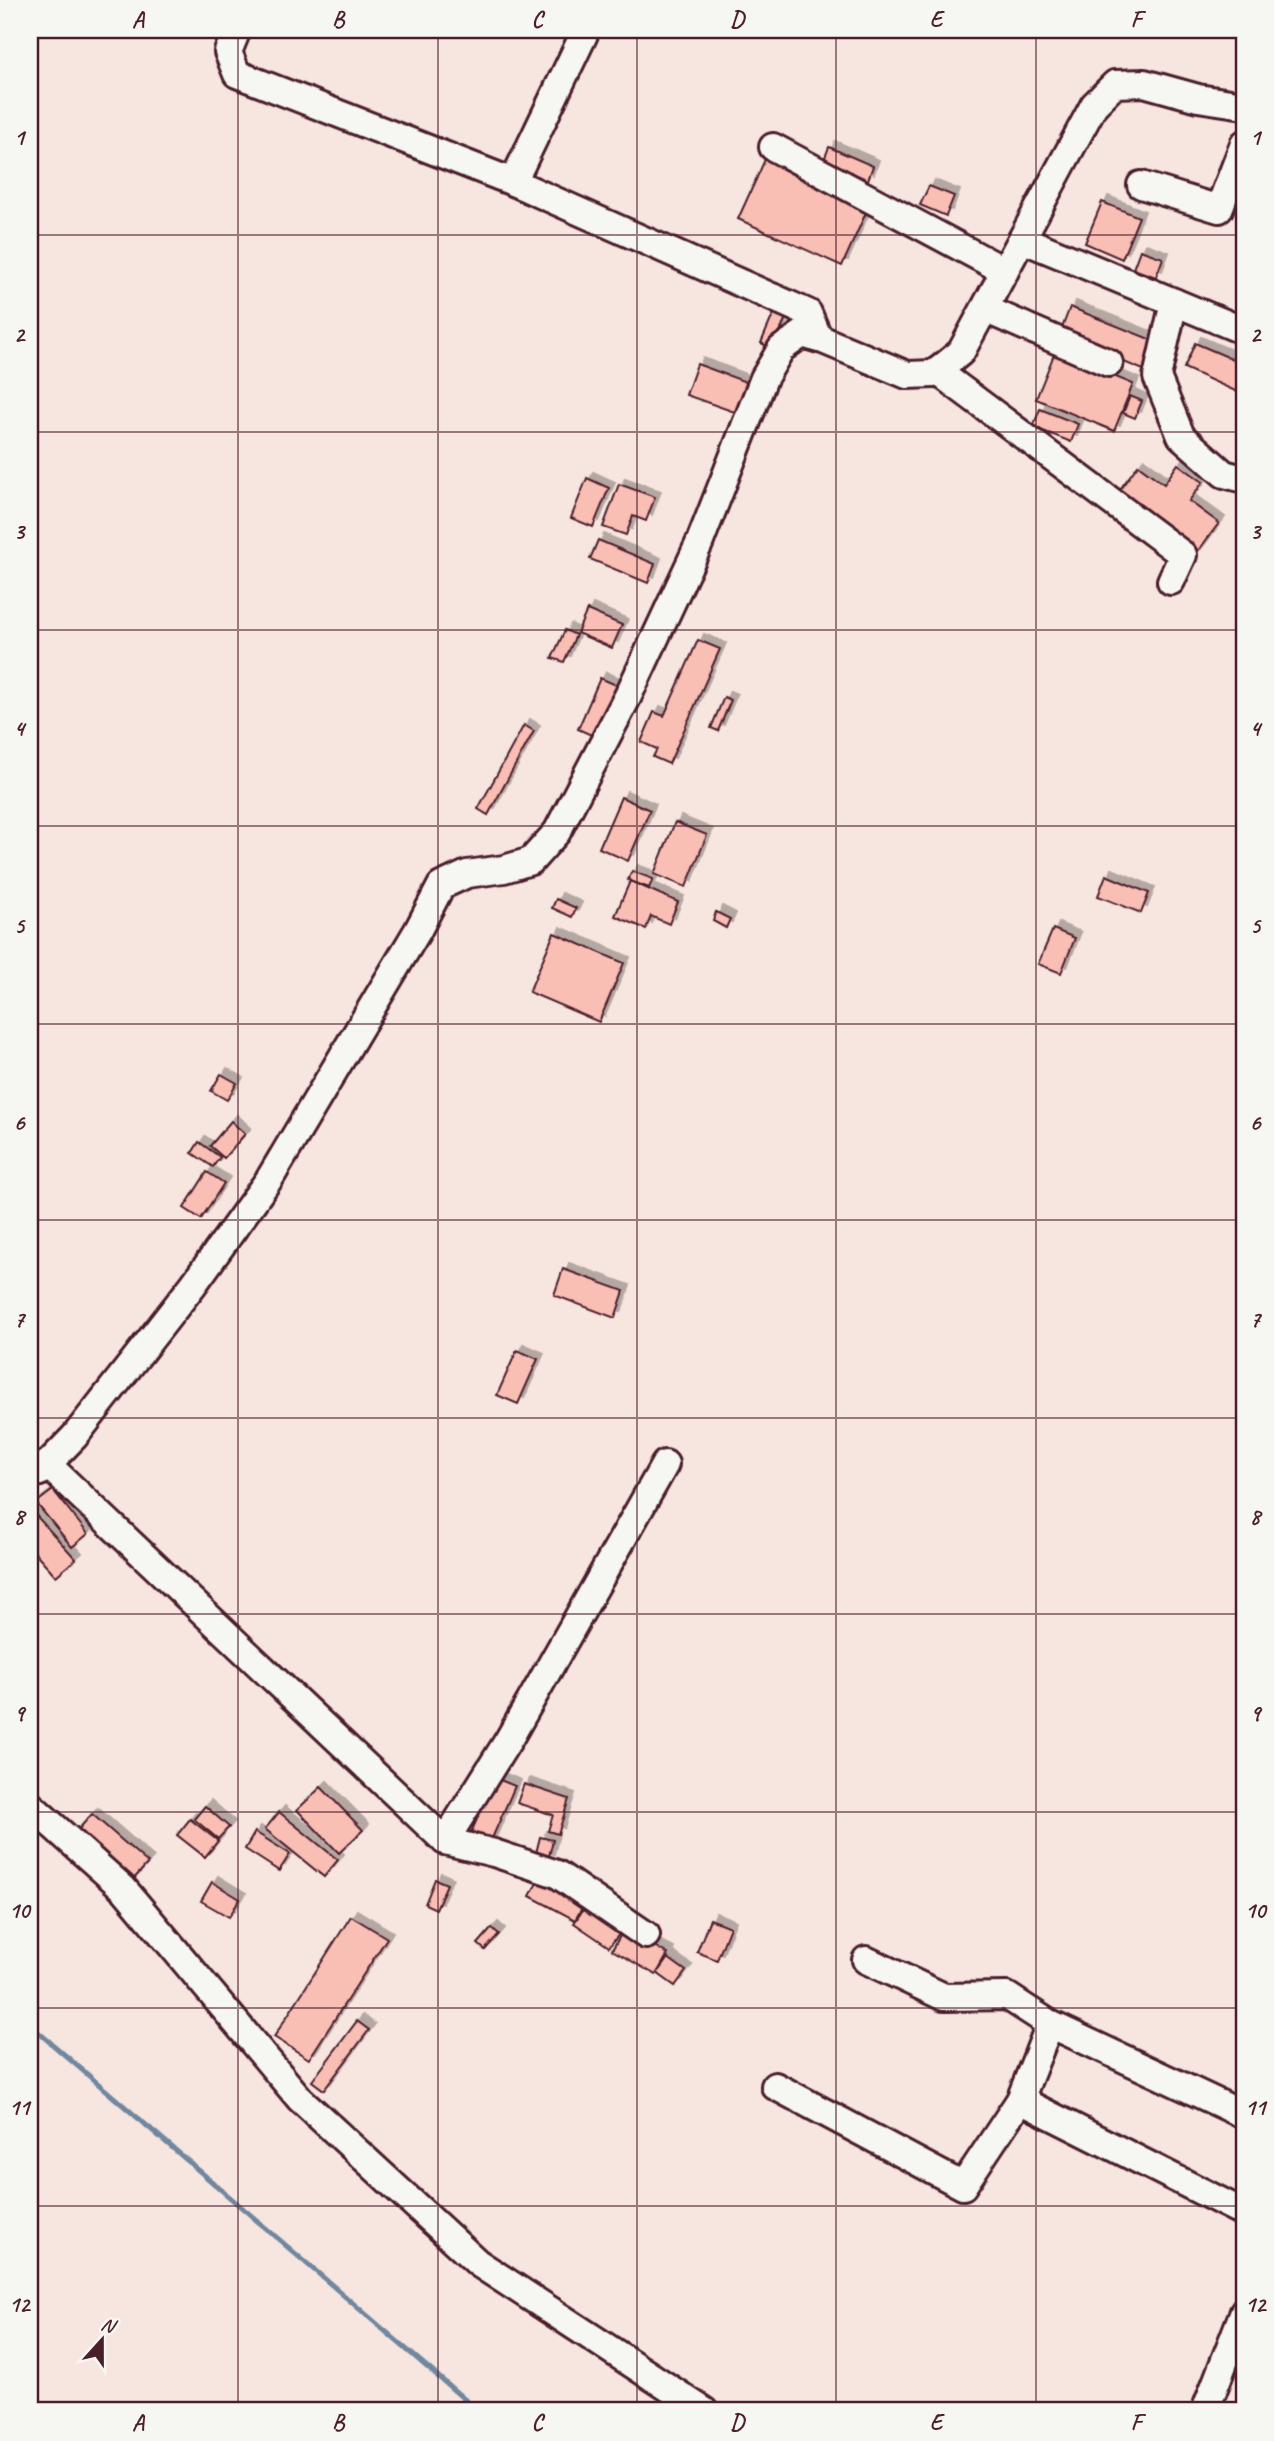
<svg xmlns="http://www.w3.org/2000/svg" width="1274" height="2441" font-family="Caveat,sans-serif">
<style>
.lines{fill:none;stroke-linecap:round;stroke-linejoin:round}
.stream{stroke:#70879f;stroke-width:5}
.building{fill:#f9beb4;stroke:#4a1f2b;stroke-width:2;filter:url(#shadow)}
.minor-casing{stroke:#4a1f2b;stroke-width:32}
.minor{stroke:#f6f6f2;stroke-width:26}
.grid{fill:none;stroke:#4a1f2b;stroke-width:2;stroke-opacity:0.55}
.neatline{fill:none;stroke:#4a1f2b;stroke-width:2.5}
.grid-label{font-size:23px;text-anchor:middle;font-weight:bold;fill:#4a1f2b}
</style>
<defs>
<filter id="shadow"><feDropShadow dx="6" dy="-6" stdDeviation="0" flood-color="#0004"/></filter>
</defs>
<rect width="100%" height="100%" fill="#f7e5df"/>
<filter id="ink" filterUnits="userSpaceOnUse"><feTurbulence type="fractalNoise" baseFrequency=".0143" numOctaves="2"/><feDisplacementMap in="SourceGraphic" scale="14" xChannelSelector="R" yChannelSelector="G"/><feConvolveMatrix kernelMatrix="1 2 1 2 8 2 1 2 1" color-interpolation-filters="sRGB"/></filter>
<g filter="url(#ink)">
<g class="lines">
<!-- stream -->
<path class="stream" d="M30,2025L478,2411"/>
</g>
<!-- building -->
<g class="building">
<path d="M829,147L873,166L868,180L824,160Z"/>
<path d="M767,155L869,206L842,266L738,219Z"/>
<path d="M929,186L954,196L946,216L920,205Z"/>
<path d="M1102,202L1139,217L1122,259L1085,243Z"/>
<path d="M1140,250L1163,258L1156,277L1133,269Z"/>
<path d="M1070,307L1157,342L1146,371L1059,336Z"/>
<path d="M775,310L787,315L773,349L761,343Z"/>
<path d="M1195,343L1244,364V395L1184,368Z"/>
<path d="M1055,352L1133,384L1114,431L1036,399Z"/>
<path d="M697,364L757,386L746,416L686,395Z"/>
<path d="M1130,396L1142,401L1135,418L1123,413Z"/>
<path d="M1040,409L1078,424L1071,442L1033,427Z"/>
<path d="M1178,464L1203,482L1189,501L1219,523L1195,555L1115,496L1138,465L1164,484Z"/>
<path d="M587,478L609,488L593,527L571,518Z"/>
<path d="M619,484L655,497L646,521L633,516L626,535L603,527Z"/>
<path d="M598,540L655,564L648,583L590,559Z"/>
<path d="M587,610L622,625L612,648L577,633Z"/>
<path d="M565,630L576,635L564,662L552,658Z"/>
<path d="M698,640L720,649L669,764L653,757L657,749L641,742L654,712L664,716Z"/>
<path d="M600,678L621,687L598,738L578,729Z"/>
<path d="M724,697L731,700L718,731L711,728Z"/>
<path d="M524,725L534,731L488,815L478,809Z"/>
<path d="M621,797L650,810L628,861L599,848Z"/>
<path d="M675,822L707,835L686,887L654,874Z"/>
<path d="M632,871L653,879L649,888L628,880Z"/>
<path d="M1106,875L1149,893L1141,913L1098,896Z"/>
<path d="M630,881L678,902L669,924L651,916L646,929L615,916Z"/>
<path d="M556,899L576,908L572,917L552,908Z"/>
<path d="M716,912L730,919L726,928L713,921Z"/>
<path d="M1053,929L1075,938L1061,973L1038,964Z"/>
<path d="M554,933L624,963L599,1022L529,992Z"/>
<path d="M221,1074L237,1083L227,1100L211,1091Z"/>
<path d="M231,1121L245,1134L224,1158L210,1146Z"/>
<path d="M199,1142L220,1157L213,1167L192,1153Z"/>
<path d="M207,1172L224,1183L201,1219L184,1208Z"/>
<path d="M563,1269L624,1291L615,1318L554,1295Z"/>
<path d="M517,1350L538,1359L518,1404L497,1395Z"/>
<path d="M53,1490L88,1534L72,1547L36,1503Z"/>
<path d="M30,1509L76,1559L56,1576L30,1547Z"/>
<path d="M495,1778L515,1786L490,1843L470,1835Z"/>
<path d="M524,1784L569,1799L558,1834L548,1831L553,1815L517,1803Z"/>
<path d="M321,1787L363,1830L339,1853L297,1810Z"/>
<path d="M205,1806L229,1827L218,1839L194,1819Z"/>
<path d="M279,1812L338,1860L324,1877L265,1829Z"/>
<path d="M92,1814L148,1863L132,1881L76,1832Z"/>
<path d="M190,1819L218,1841L205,1857L177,1835Z"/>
<path d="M255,1832L290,1854L279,1871L245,1849Z"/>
<path d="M540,1837L553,1840L548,1860L535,1857Z"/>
<path d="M435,1879L447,1884L436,1909L425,1904Z"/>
<path d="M539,1879L585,1903L575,1920L530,1896Z"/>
<path d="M212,1882L240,1899L229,1917L201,1901Z"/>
<path d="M587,1904L623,1929L609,1947L574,1923Z"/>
<path d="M351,1916L387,1938L309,2059L274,2037Z"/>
<path d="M710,1919L730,1927L717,1960L697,1952Z"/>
<path d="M492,1928L499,1934L485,1950L478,1944Z"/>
<path d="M624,1929L668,1954L656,1975L612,1950Z"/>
<path d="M668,1958L686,1971L675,1986L657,1973Z"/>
<path d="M357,2021L369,2030L324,2090L312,2081Z"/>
</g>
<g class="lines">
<defs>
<g id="minor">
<path d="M237,30L228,52L237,74L513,182L808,313L819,339"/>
<path d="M773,147L1005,271"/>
<path d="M513,182L586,30"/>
<path d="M1141,185L1219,209L1244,144"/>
<path d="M1022,239L1244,331"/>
<path d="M1174,302L1157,377L1181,436L1224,474L1244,479"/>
<path d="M985,309L1109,363"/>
<path d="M937,371L1183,555L1171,581"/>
<path d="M47,1464L445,1841L494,1853L557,1874L646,1935"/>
<path d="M30,1474L40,1472L75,1436L193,1285L270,1178L418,930L441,886L467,874L504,869L531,861L557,832L628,696L699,544L764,378L781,349L802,334L823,340L907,375L934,374L961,352L1094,105L1115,84L1144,83L1198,98L1244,105"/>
<path d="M30,1805L124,1889L300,2099L478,2263L704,2411"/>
<path d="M445,1841L509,1739L665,1464"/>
<path d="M866,1960L944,1997L1007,1996L1050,2024L1244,2115"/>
<path d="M775,2086L963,2186L1020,2100L1050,2024"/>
<path d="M1020,2100L1244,2213"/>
<path d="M1205,2411L1244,2311"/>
</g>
</defs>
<!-- minor casing -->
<use href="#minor" class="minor-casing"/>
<!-- minor -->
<use href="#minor" class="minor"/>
</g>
</g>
<!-- grid -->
<path class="grid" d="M238,30V2411M438,30V2411M637,30V2411M836,30V2411M1036,30V2411M30,235H1244M30,432H1244M30,630H1244M30,826H1244M30,1024H1244M30,1220H1244M30,1418H1244M30,1614H1244M30,1812H1244M30,2008H1244M30,2206H1244"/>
<!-- margin -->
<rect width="1274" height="2441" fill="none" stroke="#f6f6f2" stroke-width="77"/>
<!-- north arrow -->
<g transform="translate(102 2340) rotate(21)" stroke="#f6f6f2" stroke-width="5" paint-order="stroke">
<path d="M0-5L12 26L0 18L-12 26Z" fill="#4a1f2b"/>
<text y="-10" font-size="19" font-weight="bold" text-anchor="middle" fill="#4a1f2b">N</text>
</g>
<rect x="38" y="38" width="1198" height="2364" class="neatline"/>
<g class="grid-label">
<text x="138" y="27">A</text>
<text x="338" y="27">B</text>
<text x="537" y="27">C</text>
<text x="737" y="27">D</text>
<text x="936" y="27">E</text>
<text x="1136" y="27">F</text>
<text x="19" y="145">1</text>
<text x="1255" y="145">1</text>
<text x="19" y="342">2</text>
<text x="1255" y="342">2</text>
<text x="19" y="539">3</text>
<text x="1255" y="539">3</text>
<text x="19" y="736">4</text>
<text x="1255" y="736">4</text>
<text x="19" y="933">5</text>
<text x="1255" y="933">5</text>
<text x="19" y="1130">6</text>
<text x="1255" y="1130">6</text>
<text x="19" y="1327">7</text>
<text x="1255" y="1327">7</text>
<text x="19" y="1524">8</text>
<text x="1255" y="1524">8</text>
<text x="19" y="1721">9</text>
<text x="1255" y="1721">9</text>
<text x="19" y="1918">10</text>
<text x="1255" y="1918">10</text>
<text x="19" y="2115">11</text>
<text x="1255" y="2115">11</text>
<text x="19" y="2312">12</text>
<text x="1255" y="2312">12</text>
<text x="138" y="2430">A</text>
<text x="338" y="2430">B</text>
<text x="537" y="2430">C</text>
<text x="737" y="2430">D</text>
<text x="936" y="2430">E</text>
<text x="1136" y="2430">F</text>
</g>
</svg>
